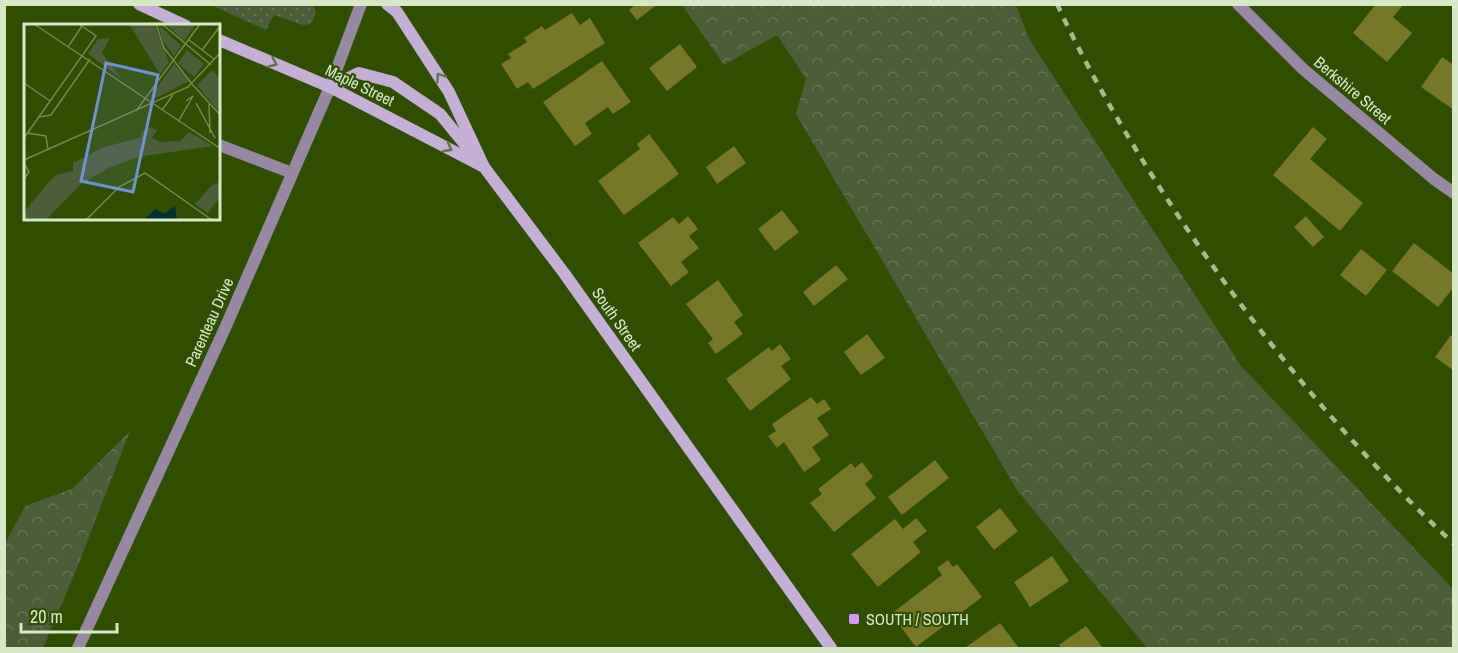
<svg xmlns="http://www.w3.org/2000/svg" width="1458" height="653" font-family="'Archivo Narrow',sans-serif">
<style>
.grass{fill:url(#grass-dots)}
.forest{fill:url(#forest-crowns)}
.building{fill:#767727}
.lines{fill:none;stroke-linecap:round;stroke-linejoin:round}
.service{stroke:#9689a1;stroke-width:12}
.minor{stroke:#9689a1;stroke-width:12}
.secondary{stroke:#c4afd5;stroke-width:12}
.rail{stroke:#a6bb8c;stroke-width:4.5;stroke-dasharray:8 8;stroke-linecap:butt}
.oneway{stroke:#646f4c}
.poi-dot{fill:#d39cfc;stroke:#314d02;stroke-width:2}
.labels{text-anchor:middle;stroke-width:4.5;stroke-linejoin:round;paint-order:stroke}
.street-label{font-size:16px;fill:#d6e8c5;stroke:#314d02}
.poi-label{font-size:16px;fill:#d6e8c5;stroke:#314d02;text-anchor:start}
.inset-road{fill:none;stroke:#738b50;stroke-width:1.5}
.view{fill:#7093cf;fill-opacity:0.15;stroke:#7093cf;stroke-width:3}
.inset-edge{fill:none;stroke:#d6e8c5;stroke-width:3}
</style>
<defs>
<pattern id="grass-dots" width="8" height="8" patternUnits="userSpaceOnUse" patternTransform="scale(1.5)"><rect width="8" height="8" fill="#4c5d3a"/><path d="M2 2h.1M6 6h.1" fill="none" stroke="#657455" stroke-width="1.8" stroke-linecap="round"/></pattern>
<pattern id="forest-crowns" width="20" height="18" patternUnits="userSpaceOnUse" patternTransform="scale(1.5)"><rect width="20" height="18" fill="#4c5d3a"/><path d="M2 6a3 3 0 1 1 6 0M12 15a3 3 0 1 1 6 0" fill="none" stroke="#657455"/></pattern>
</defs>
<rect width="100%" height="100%" fill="#314d02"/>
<!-- grass -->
<path class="grass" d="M211,5H313L316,12L311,24L303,25L274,15L266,30Z"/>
<!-- forest -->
<g class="forest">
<path d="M682,5H1016L1029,39L1241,366L1453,589V648H1147L1017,490L796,114L806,79L777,35L724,65Z"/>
<path d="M130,431L77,568L43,648H5V544L25,506L72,489Z"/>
</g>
<!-- building -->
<g class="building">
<path d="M636,4H658L637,20L629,10Z"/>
<path d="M1376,4H1404L1393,17L1412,33L1387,62L1353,33Z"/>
<path d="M572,13L580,25L590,18L605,43L533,89L528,82L517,89L501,64L511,58L508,54L527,42L524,38L542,26L545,30Z"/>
<path d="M680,44L697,67L667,91L649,68Z"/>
<path d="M1442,57L1454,65V110L1421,87Z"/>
<path d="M602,61L631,102L613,114L608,107L585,123L592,134L575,146L543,102Z"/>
<path d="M1313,127L1327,139L1310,159L1363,203L1340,231L1273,175Z"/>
<path d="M649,134L679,174L624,215L598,181L640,149L637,144Z"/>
<path d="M734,146L746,163L717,184L706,167Z"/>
<path d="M782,210L799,232L775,251L758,229Z"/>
<path d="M688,216L698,229L689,236L699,248L681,262L689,272L671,286L638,243L673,217L679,224Z"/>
<path d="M1306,216L1324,237L1313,247L1294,227Z"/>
<path d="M1414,243L1454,274V287L1438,307L1392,271Z"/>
<path d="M1361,249L1387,270L1366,296L1340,275Z"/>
<path d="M836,265L848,279L814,306L803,292Z"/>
<path d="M718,280L743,315L734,322L743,334L716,354L708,343L713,339L686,304Z"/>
<path d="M867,334L885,358L861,375L844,352Z"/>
<path d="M1451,335L1454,337V371L1435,357Z"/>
<path d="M780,344L791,359L781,366L791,379L750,411L726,379L769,347L772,351Z"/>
<path d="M811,397L817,404L824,399L831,409L817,418L829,435L812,447L821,460L804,472L784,442L777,448L768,436L776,431L772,424Z"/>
<path d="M935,460L949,478L902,515L888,497Z"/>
<path d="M862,462L873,477L865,484L876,498L834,532L810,503L822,494L818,489L851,463L855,468Z"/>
<path d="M1000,508L1018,531L994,550L976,527Z"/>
<path d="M916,518L927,531L913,542L921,552L878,587L851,554L895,519L903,529Z"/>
<path d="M1052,556L1069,581L1030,607L1014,582Z"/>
<path d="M948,560L953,567L957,564L982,597L916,647L891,614L942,575L937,568Z"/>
<path d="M1000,623L1019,648H965Z"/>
<path d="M1086,626L1103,648H1062L1059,645Z"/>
</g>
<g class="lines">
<!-- service -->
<path class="service" d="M219,145L292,173"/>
<!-- minor -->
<g class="minor">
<path d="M1238,4L1303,69L1434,179L1454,193"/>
<path d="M78,648L226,326L330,87L361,4"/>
</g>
<!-- secondary -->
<g class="secondary">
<path d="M139,4L186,26"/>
<path d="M387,4L397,12L449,92L484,167L564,273L831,648"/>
<path d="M219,40L330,87L484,167"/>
<path d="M330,87L359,73L393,82L440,114L472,153"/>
</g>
<!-- rail -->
<path class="rail" d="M1057,4C1092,79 1134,149 1179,217C1259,336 1349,446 1454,544"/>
</g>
<!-- one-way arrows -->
<defs><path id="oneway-chevron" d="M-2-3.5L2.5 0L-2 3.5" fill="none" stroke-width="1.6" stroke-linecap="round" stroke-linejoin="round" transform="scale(1.5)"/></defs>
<g class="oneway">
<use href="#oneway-chevron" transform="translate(273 63) rotate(24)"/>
<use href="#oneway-chevron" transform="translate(440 77) rotate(-124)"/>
<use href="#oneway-chevron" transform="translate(448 148) rotate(28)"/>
</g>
<!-- markers -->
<rect class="poi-dot" x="848" y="613" width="12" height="12" rx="3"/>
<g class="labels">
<!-- street labels -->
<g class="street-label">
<text transform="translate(360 85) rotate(26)" y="6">Maple Street</text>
<text transform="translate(1353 90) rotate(40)" y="6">Berkshire Street</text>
<text transform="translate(617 319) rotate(55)" y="6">South Street</text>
<text transform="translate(209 322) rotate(-66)" y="6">Parenteau Drive</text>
</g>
<!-- poi labels -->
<g class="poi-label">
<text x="866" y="625">SOUTH / SOUTH</text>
</g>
</g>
<!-- overview -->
<g transform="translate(24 24)">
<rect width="196" height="196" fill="#314d02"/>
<path d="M134,0L157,22L150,32L139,17ZM163,26L180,40L170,53L154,39ZM150,40L165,57L128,76L127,72ZM188,46L196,54V89L173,61Z" fill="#4c5d3a"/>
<path d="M105,0H130L145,38L136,50ZM142,0H172L160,17ZM86,14L78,29L97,54L64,30L74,15ZM127,103L133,106L128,114L136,118L156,117L165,108L189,122L114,133L84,144L56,161L22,196H0V188L23,160L32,151L49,147V139L77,124L118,113L117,108ZM196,158V173L184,189L171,180L187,162Z" fill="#4c5d3a"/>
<path d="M151,182L153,196H119L132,185L140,190Z" fill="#003230"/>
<path class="inset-road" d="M10,0L197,125M132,0L140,24L168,60M138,0L187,41M165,16L190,35M44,23L58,2M178,26L197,1M0,59L26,77M168,60L197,92M172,79L191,114M185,80L186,109M138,86L149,71M112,87L176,0M15,93L27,91L66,35M154,98L169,72L162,77M3,109L22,112L24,126M0,114L72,12L55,0M0,136L164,63L197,28M0,139L5,148L0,155M62,196L95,163L121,149L188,196"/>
<path class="view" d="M82,39L134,51L109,168L57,157Z"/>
<rect width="196" height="196" class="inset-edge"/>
</g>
<!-- border -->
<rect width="1458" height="653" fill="none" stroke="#d6e8c5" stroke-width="12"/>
<!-- scale -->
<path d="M21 623v9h96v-9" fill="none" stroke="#d6e8c5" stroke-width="3"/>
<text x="30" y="623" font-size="18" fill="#d6e8c5" stroke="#314d02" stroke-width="4.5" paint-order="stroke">20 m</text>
</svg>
